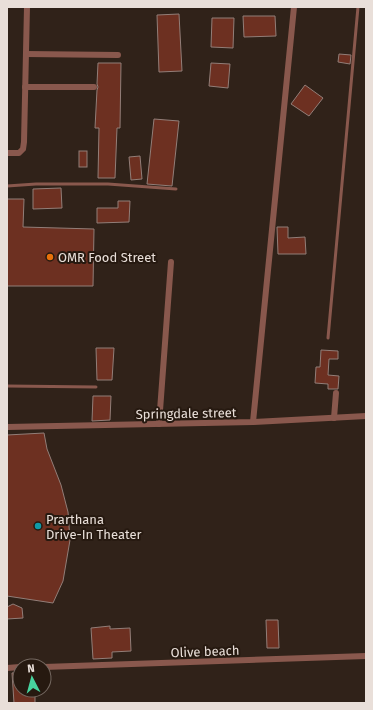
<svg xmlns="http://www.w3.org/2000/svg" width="373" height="710" font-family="'Fira Sans',sans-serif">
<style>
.building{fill:#6d3021;stroke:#927e78}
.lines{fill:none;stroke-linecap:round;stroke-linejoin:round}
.service{stroke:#89584d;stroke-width:3}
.minor{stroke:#89584d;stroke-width:6}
.food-dot{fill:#e8710a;stroke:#261910;stroke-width:1.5}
.culture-dot{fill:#0f9aa8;stroke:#261910;stroke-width:1.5}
.labels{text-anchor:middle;stroke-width:4;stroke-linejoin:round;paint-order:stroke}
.poi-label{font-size:13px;fill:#e9dfd9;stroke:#261910;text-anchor:start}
.street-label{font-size:13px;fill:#e9dfd9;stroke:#261910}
</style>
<rect width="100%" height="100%" fill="#302219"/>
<!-- building -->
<g class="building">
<path d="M179,14L182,71L159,72L157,15Z"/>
<path d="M243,16H275L276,36L244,37Z"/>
<path d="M212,18H234L233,48L211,47Z"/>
<path d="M339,54L351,55L350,64L338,62Z"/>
<path d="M98,63H121L120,128H117L115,178H98L99,128H95L97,90L98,87L97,84Z"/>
<path d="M211,63L230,64L228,88L209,86Z"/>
<path d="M305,85L323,98L309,116L291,104Z"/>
<path d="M154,119L179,121L172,186L147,184Z"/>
<rect x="79" y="151" width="8" height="16"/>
<path d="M140,156L142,179L131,180L129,157Z"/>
<path d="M61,188L62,208L33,209V189Z"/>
<path d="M7,199H24L23,227L94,229L93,286H7Z"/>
<path d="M118,201H130L129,222L97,223V208H118Z"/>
<path d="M277,227H288V238L305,237L306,254H278Z"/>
<path d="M96,348H114L112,380H97Z"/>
<path d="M321,350L338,351V359H329L328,375L339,376L338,389H328V384L315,383L316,367H320Z"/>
<path d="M93,396H111L110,420L92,421Z"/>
<path d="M44,433L47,449L61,485L68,512L70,540L63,581L53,603L7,596V435Z"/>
<path d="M13,604L22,608L23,618L7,619V607Z"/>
<path d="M266,620H278L279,648H267Z"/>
<path d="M110,626V629L130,628L131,651L112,652V658L93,659L91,628Z"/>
<path d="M20,672V690H35V703H14L12,673Z"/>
</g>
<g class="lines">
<!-- service -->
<g class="service">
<path d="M7,186L36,184H108L176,189"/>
<path d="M328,338L358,7"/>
<path d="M7,386L96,387"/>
</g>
<!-- minor -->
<g class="minor">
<path d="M26,54L118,55"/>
<path d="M25,87H94"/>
<path d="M7,153H19L23,149L24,142L27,7"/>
<path d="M334,418L336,393"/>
<path d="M253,422L294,7"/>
<path d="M159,424L171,262"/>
<path d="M7,427L253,422L366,416"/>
<path d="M44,667L366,656"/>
<path d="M7,668L20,667"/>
</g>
</g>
<!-- markers -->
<circle class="food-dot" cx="50" cy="257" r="4"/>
<circle class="culture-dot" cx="38" cy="526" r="4"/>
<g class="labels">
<!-- poi labels -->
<g class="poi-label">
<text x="58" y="262">OMR Food Street</text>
<text x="46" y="524">Prarthana<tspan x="46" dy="15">Drive-In Theater</tspan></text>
</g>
<!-- street labels -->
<g class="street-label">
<text transform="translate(186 413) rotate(-1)" y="5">Springdale street</text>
<text transform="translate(205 651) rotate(-2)" y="5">Olive beach</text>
</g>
</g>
<!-- border -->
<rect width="373" height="710" fill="none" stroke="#e9dfd9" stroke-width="16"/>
<!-- north arrow -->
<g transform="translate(32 678) rotate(354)"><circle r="19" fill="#261910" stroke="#746860"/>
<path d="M0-3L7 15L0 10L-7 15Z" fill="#47d49e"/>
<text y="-6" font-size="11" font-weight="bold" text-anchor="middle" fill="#e9dfd9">N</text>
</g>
</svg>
